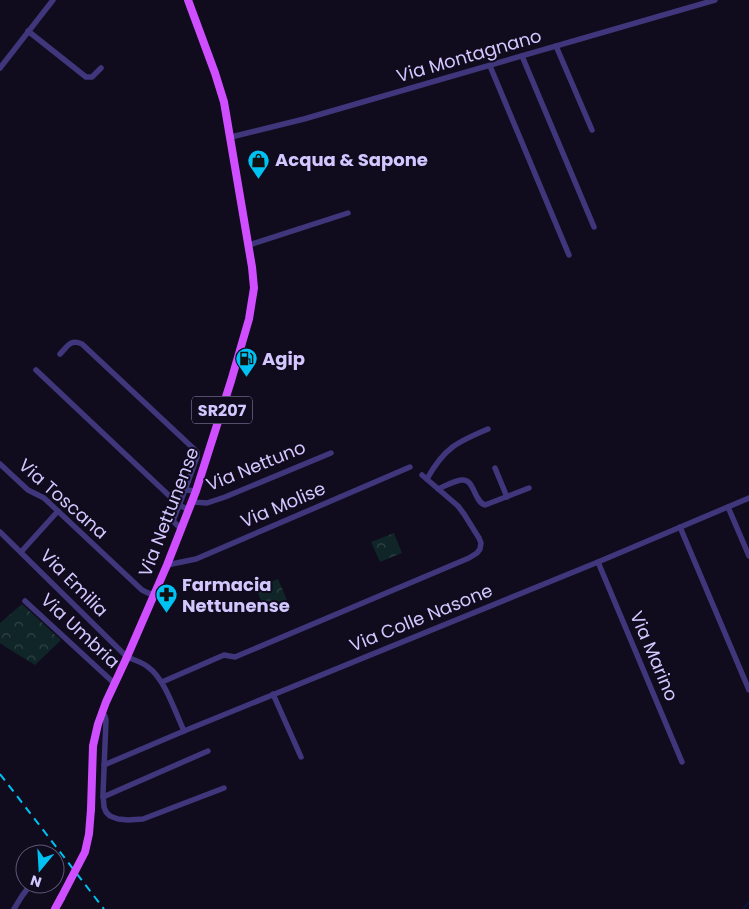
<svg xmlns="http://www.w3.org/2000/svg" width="749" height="909" font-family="Poppins,sans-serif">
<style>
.park{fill:url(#park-crowns)}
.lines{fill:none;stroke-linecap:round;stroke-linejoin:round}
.stream{stroke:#081539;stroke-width:2}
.minor{stroke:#40367c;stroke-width:5.5}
.major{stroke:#cf4eff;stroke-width:8}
.rail{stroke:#00c2f2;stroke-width:2;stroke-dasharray:8 6;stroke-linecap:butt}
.major-bridge{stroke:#cf4eff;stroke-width:8}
.labels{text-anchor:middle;stroke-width:4;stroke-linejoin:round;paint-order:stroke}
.shield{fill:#100b1d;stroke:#988fbb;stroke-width:1}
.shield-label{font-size:16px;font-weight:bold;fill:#d3c7ff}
.street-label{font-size:18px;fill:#d3c7ff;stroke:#100b1d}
.poi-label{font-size:18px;font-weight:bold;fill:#d3c7ff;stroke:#100b1d;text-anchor:start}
</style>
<defs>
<pattern id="park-crowns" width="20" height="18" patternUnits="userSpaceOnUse" patternTransform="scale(1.25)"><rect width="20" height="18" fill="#0f2527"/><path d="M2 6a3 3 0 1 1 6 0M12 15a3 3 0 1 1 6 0" fill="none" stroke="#314347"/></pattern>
</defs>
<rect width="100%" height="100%" fill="#100b1d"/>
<!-- park -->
<g class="park">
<path d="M394,533L402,553L380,562L371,542Z"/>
<path d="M278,579L287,600L265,610L256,589Z"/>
<path d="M22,604L61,640L35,665L4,646L0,643V623Z"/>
</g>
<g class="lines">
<!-- stream -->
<path class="stream" d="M743,909L749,902"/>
<!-- minor -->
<g class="minor">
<path d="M28,31L86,77H92L101,68"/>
<path d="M556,46L592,130"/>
<path d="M522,56L594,227"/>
<path d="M490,66L569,255"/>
<path d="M0,68L53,0"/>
<path d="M231,137L304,119L715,0"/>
<path d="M249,245L348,213"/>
<path d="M60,354C68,346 70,339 82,344L194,449L197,452V457L185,490"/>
<path d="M36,370L179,505L189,510"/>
<path d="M0,464L28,490L44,498L142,590L148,593L153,594"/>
<path d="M495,468L507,497"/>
<path d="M427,479C444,448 457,442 488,429"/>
<path d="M438,489C445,486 454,481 461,480C475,478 473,501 485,505L529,488"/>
<path d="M192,502L207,503L225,497L331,453"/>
<path d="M728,507L749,556"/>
<path d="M680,527L749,690"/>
<path d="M181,529L173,521L185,490L196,491"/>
<path d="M0,532L127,657C134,660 142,662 148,667C165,679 175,712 184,731"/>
<path d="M21,552L58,511"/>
<path d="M598,562L682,762"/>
<path d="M167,565L196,559L410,467"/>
<path d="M25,601L115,684"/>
<path d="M162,682L224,655L235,657L469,558L477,553L480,549L481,543L479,538L464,514L458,506L422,475"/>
<path d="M273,694L301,757"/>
<path d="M101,713L105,716L106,720L103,794L104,807L106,812L110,816L118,819L128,820L143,819L224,788"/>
<path d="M104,765L184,731L598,562L749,498"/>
<path d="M103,797L208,751"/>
<path d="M14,909L22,896L31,884"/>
</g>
<!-- major -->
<g class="major">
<path d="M91,809L93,746L98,724L106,702L127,657L167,565L196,491L231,381L249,319L254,288L252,267L224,102L215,73L188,0"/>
<path d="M55,909L61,898"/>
</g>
<!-- rail -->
<path class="rail" d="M0,774L104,909"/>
<!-- major-bridge -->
<path class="major-bridge" d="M61,898L85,852L89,834L91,809"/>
</g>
<!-- icons -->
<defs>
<symbol id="shop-pin" viewBox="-11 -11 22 30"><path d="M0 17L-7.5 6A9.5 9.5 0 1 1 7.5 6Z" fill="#00c2f2" stroke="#100b1d"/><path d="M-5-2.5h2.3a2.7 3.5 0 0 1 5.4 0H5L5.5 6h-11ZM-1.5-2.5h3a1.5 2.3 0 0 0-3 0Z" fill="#111"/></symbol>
<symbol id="fuel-pin" viewBox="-11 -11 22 30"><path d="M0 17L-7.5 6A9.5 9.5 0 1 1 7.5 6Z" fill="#00c2f2" stroke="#100b1d"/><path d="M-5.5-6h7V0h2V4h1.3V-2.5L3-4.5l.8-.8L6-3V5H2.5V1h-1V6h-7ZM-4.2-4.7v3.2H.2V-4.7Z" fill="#111"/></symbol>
<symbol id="pharmacy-pin" viewBox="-11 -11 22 30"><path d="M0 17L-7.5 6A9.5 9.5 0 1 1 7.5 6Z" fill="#00c2f2" stroke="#100b1d"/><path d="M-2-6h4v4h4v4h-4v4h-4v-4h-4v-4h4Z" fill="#111"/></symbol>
</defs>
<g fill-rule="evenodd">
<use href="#shop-pin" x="246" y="148" width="25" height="34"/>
<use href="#fuel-pin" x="234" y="346" width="25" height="34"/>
<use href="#pharmacy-pin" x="154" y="582" width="25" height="34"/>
</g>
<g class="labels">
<!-- shield labels -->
<rect class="shield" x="192" y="396.5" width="60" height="27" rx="4"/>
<g class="shield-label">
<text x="222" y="416">SR207</text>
</g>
<!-- street labels -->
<g class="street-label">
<text transform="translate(469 56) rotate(-16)" y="6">Via Montagnano</text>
<text transform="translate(256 466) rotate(-22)" y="6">Via Nettuno</text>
<text transform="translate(63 499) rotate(41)" y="6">Via Toscana</text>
<text transform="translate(283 505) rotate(-23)" y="6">Via Molise</text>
<text transform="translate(169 512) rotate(-69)" y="6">Via Nettunense</text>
<text transform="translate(74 583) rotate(45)" y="6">Via Emilia</text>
<text transform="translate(421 618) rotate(-22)" y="6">Via Colle Nasone</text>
<text transform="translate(80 631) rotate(43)" y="6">Via Umbria</text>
<text transform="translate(654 656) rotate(67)" y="6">Via Marino</text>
</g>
<!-- poi labels -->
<g class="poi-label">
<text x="275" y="166">Acqua &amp; Sapone</text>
<text x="262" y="365">Agip</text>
<text x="182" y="591">Farmacia<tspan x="182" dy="21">Nettunense</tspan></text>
</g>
</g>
<!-- north arrow -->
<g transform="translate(40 869) rotate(198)"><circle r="24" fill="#100b1d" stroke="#5e5677"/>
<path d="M0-4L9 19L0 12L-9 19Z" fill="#00c2f2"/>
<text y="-8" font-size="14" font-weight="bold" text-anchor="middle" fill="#d3c7ff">N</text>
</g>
</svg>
